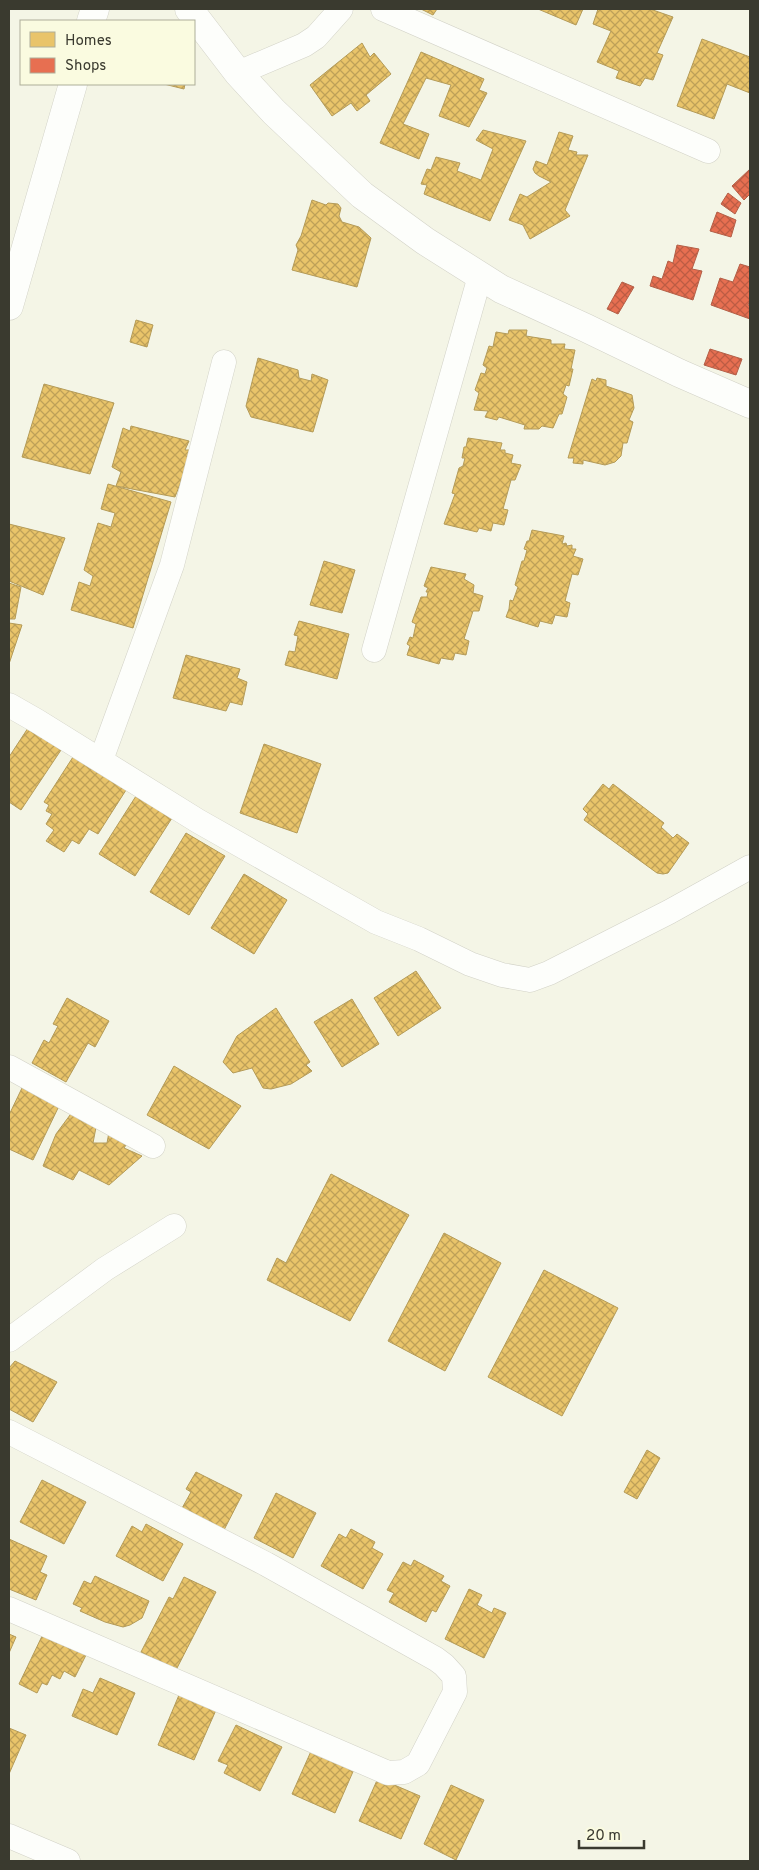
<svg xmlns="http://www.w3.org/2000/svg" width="759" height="1870" font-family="Overpass,sans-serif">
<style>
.homes{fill:url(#homes-cross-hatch);stroke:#b49b58}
.shops{fill:url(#shops-cross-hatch);stroke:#b35f47}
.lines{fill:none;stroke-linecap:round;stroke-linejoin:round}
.minor-casing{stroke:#d2d2c7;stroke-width:25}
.tertiary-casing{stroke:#d2d2c7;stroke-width:29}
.secondary-casing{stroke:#d2d2c7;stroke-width:29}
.minor{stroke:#fdfefb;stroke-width:24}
.tertiary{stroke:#fdfefb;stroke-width:28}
.secondary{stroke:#fdfefb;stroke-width:28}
</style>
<defs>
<pattern id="homes-cross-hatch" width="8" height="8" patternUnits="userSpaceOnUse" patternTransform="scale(1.25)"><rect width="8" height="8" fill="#e9c46a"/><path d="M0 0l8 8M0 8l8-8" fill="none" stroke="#bea058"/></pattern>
<pattern id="shops-cross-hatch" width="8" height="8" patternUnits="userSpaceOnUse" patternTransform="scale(1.25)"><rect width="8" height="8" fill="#e76f51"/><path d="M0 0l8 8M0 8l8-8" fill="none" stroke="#bc5c44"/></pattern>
</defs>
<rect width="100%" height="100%" fill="#f4f5e6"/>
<!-- homes -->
<g class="homes">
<path d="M421,9H437L433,15Z"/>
<path d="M538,9H583L576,25Z"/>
<path d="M598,9H650L673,17L657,53L663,55L653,80L645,78L640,86L616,78L619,71L597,62L611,31L593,24Z"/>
<path d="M702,39L750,57V93L727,84L714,119L677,106Z"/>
<path d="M362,43L370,57L374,53L391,74L366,95L370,101L357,111L351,103L332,116L310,85Z"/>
<path d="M421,52L484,79L479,90L487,93L469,127L439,116L451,85L426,78L403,124L429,134L419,159L380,143Z"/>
<path d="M164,84H185L184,89Z"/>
<path d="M483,130L526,141L490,221L424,194L427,185L421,184L427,169L431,170L436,157L460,163L457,171L481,180L493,149L476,140Z"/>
<path d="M559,132L573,136L568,150L577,152L576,155H588L565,210L570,216L530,239L523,225L509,220L520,194L527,197L551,182L539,176L535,173L533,169L536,161L547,165Z"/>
<path d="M312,200L326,205L328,203L338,204L341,208L339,216L342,222L359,227L371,238L357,287L292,270L298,250L296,245L301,236Z"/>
<path d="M136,320L153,325L147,347L130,342Z"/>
<path d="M509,330H527L526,336L551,340V344H565L564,349L575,350L571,369H573L569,386L566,385L563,394L567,397L562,414H559L553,428L542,426L539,429H524L525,425L499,417L497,420L485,417L488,411L474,410L479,393L475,390L481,373L485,374L487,368L483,365L489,346L493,347L496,332L508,334Z"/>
<path d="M258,358L298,370L299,378L311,381L312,374L328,380L313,432L251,417L246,406Z"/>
<path d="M597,378L606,380V386L632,395L634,408L629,420L633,422L627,443H623L621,456L615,462L605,465L583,460V464L573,463L574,458H568L592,379L596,381Z"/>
<path d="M44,384L114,403L90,474L22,457Z"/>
<path d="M131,426L189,441L185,450H193L175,497L116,486L121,472L112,467L123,428L130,431Z"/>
<path d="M468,438L502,443L500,450H505V453L513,455L511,463L521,465L515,480H511L503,509L508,510L504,525L493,523L491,531L479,528L477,532L444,524L455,494L452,493L459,468L463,466L465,458H462L464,447H466Z"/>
<path d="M108,484L171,502L133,628L71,610L79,582L90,586L93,576L84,570L98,523L111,527L115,513L101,509Z"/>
<path d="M9,524L65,538L43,595L9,581Z"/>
<path d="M532,530L564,536L562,544L566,543L567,546L572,545V549H576L573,556L583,559L578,575L572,574L565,601L570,603L567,617L555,615L552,624L540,621L538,627L506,617L509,609L510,600L513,601L518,587L515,585L522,561H524L527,550L524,549L527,541H529Z"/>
<path d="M324,561L355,570L342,613L310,605Z"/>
<path d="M431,567L466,574L464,579L474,585L473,593L483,596L479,611H473L464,639L469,641L466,655L455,653L453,660L441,658L439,664L407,655L410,646L407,644L410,637L413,638L416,624L412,622L421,597H427L428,592H426L428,588L424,586Z"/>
<path d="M9,583L21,587L15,619H9Z"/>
<path d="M299,621L349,634L337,679L285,665L289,651L295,652L298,636L294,635Z"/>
<path d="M9,623L22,625L9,664Z"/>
<path d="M186,655L240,669L237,678L247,682L242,705L230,702L226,711L173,698Z"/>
<path d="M28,728L61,750L21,810L9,802V757Z"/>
<path d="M264,744L321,764L297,833L240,813Z"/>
<path d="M73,757L126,790L98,834L89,829L79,844L72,840L64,852L46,841L54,830L46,824L52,814L46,811L49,805L44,802Z"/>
<path d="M603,784L609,789L613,784L664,823L661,827L673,838L677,834L689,843L668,873L663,874L657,873L584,820L588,814L583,809Z"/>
<path d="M136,796L172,818L135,876L99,854Z"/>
<path d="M186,833L225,856L189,915L150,892Z"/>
<path d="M244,874L287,900L254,954L211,928Z"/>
<path d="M416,971L441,1008L398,1036L374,998Z"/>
<path d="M67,998L109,1021L95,1047L88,1043L66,1082L32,1063L44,1040L49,1043L58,1026L53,1024Z"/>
<path d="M352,999L379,1044L342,1067L314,1022Z"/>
<path d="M276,1008L310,1062L306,1065L312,1071L291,1084L271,1089L263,1088L252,1068L233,1073L223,1062L237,1036Z"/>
<path d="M174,1066L241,1106L209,1149L147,1115Z"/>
<path d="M22,1088L59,1106L33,1160L9,1149V1115Z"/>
<path d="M73,1111L97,1122L93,1143H107L109,1132L130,1139L124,1148L142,1156L109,1185L79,1170L73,1180L43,1166L56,1134Z"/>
<path d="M331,1174L409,1215L350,1321L267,1280L277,1258L286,1263Z"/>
<path d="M444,1233L501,1263L445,1371L388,1341Z"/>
<path d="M544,1270L618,1308L562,1416L488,1377Z"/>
<path d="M15,1361L57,1382L33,1422L9,1409V1368Z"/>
<path d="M647,1450L660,1458L637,1499L624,1492Z"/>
<path d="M196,1472L242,1495L224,1530L181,1510L191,1492L186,1489Z"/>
<path d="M42,1480L86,1502L64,1544L20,1522Z"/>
<path d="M276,1493L316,1513L293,1558L254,1538Z"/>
<path d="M146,1524L183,1544L163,1581L116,1556L132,1526L142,1532Z"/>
<path d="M351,1529L375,1542L372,1548L383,1554L363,1589L321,1566L339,1534L346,1538Z"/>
<path d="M9,1539L47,1556L40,1572L47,1575L36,1600L9,1589Z"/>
<path d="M414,1560L444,1576L441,1581L450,1586L436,1612L432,1610L426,1622L389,1602L394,1593L387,1590L403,1562L411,1566Z"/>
<path d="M95,1576L149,1601L142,1618L130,1625L123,1627L105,1622L80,1611L82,1608L73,1604L84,1581L91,1584Z"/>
<path d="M184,1577L216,1592L176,1670L141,1652L169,1597L173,1599Z"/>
<path d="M469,1589L482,1595L477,1605L492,1613L494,1608L506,1613L484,1658L445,1639Z"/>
<path d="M44,1632L87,1653L75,1677L64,1671L60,1679L52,1675L47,1685L42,1683L37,1693L19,1684Z"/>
<path d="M9,1634L16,1637L9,1653Z"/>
<path d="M100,1678L135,1693L117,1735L72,1716L83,1689L93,1693Z"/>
<path d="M179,1695L216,1710L194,1760L158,1745Z"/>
<path d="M236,1725L282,1747L260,1791L224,1773L228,1765L218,1761Z"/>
<path d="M9,1728L26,1735L9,1774Z"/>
<path d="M312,1749L355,1767L335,1813L292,1794Z"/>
<path d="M378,1778L420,1796L401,1839L359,1821Z"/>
<path d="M451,1785L484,1800L456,1860L424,1844Z"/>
</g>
<!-- shops -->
<g class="shops">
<path d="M750,169V194L744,200L732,186Z"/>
<path d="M728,193L741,203L735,214L721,204Z"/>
<path d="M717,212L736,220L731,237L710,231Z"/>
<path d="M677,245L699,249L692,269L702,271L693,300L650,286L653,276L662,279L668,261L673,263Z"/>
<path d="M740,264L750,267V300L748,305L750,306V319L711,305L720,278L733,282Z"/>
<path d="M622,282L634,287L618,314L607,309Z"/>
<path d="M710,349L742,359L736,375L704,365Z"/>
</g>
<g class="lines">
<defs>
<g id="minor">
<path d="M383,9L708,151"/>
<path d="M238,73L304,45L316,37L341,9"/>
<path d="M374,650L480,276"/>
<path d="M9,705L37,721L198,821L376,922L419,939L470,964L502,975L530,980L549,973L669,912L750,867"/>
<path d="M101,760L172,565L224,362"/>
<path d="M9,1067L153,1146"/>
<path d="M9,1340L105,1269L174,1226"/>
<path d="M9,1432L266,1564L436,1659L444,1665L454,1676L455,1692L418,1764L404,1772L388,1773L9,1609"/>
<path d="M9,1836L68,1861"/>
</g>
<path id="tertiary" d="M189,9L238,73L274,112L362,195L425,241L501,289L586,328L679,373L750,404"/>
<g id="secondary">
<path d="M91,21L95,9"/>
<path d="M9,306L73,84"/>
</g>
</defs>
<!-- minor casing -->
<use href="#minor" class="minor-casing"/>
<!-- tertiary casing -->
<use href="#tertiary" class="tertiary-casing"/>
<!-- secondary casing -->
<use href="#secondary" class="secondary-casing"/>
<!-- minor -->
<use href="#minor" class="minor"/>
<!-- tertiary -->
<use href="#tertiary" class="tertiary"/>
<!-- secondary -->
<use href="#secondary" class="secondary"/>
</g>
<!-- border -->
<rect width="759" height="1870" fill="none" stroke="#3a3a2f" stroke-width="20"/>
<!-- legend -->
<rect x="20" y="20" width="175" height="65" fill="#fafbe0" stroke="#adae99"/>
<rect x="30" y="32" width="25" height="15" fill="#e9c46a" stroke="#adae99"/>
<text x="65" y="45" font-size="15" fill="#3a3a2f">Homes</text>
<rect x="30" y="58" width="25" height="15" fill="#e76f51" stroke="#adae99"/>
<text x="65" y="70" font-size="15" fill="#3a3a2f">Shops</text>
<!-- scale -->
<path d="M579 1840v8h65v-8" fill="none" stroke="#3a3a2f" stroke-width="2.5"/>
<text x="586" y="1840" font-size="15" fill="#3a3a2f" stroke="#fafbe0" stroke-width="4" paint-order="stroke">20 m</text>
</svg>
